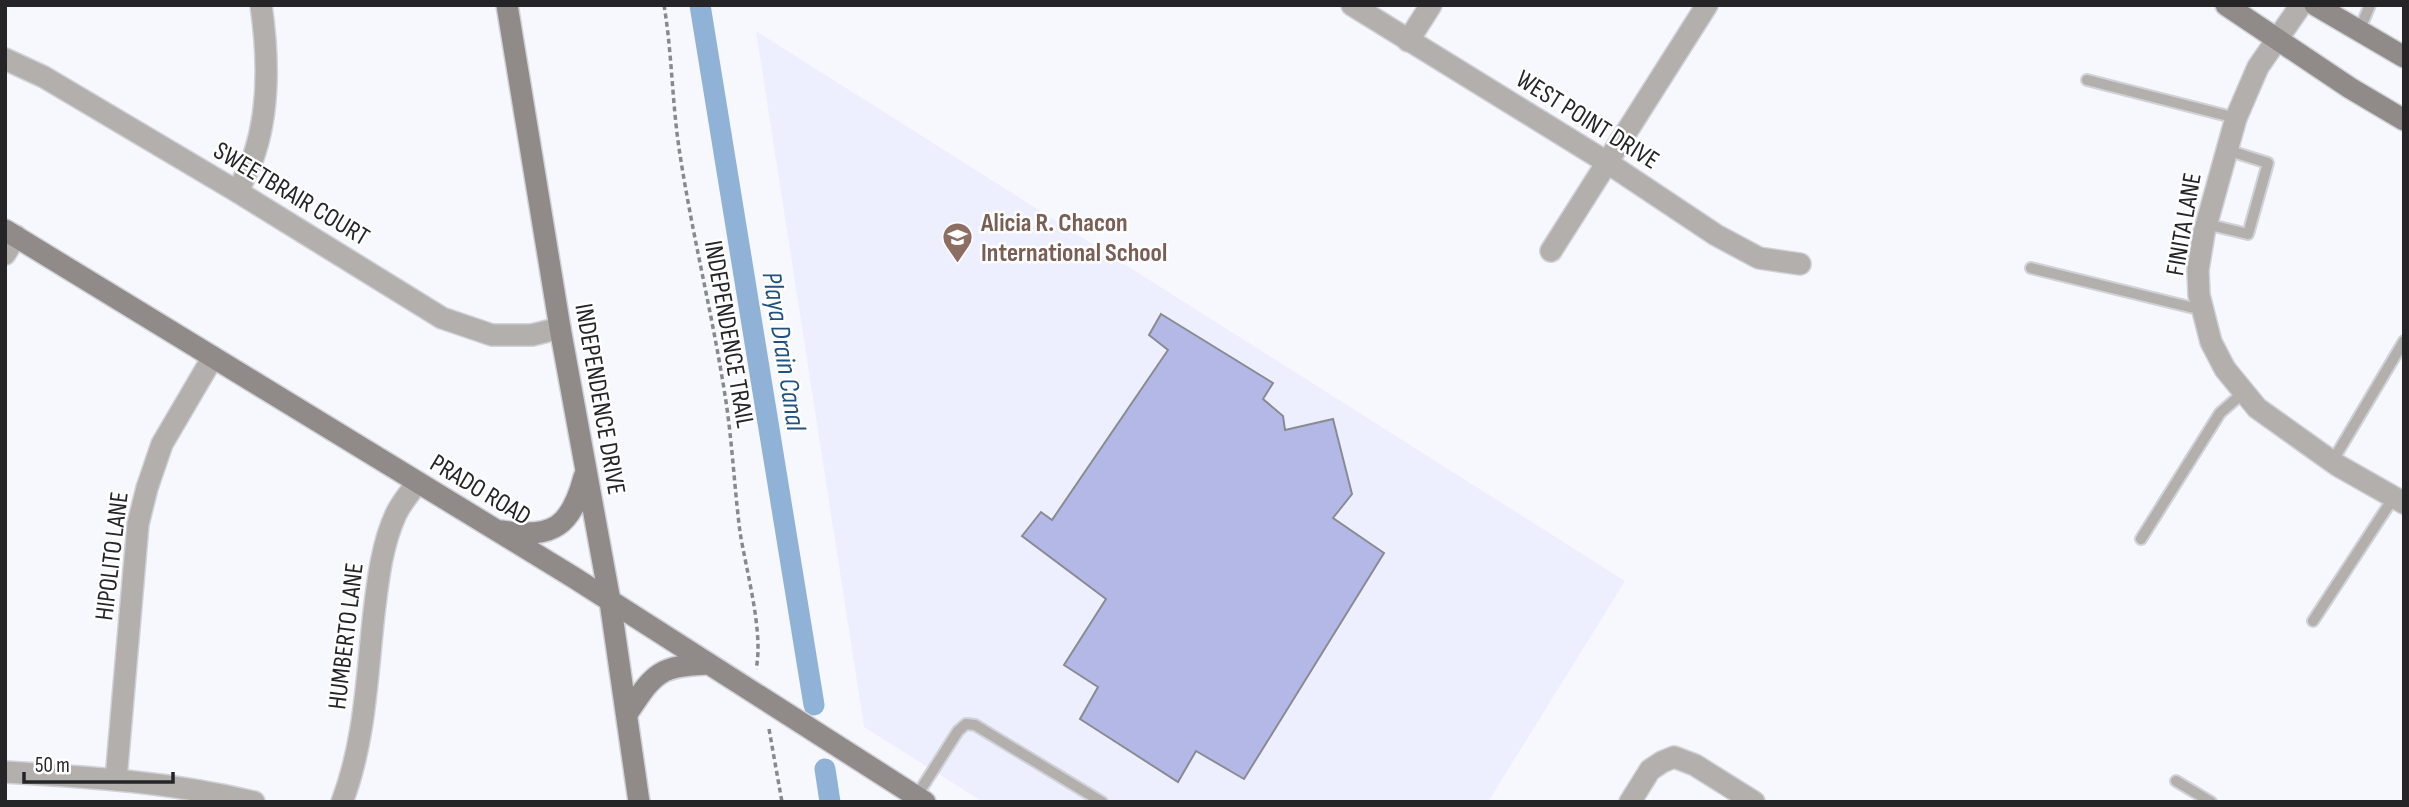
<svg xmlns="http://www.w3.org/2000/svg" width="2409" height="807" font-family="'Sofia Sans Condensed',sans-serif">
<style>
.built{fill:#edeffe}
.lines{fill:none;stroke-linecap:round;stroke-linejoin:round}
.canal{stroke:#91b2d7;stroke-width:21}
.building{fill:#b4b8e6;stroke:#8a8b92;stroke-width:2}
.lane-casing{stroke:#d1d2d7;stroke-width:14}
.street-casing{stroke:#d1d2d7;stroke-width:24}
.secondary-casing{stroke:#d1d2d7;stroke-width:24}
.path{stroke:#88898d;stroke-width:3.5;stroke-dasharray:5 3.5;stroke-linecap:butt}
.lane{stroke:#b2afad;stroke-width:10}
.street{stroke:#b2afad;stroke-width:21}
.secondary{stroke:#908b89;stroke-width:21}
.labels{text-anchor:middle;stroke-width:5;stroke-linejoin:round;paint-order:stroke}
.street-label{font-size:26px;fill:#252528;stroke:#fff}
.education-label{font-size:26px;font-weight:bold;fill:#785e54;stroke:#fff;text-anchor:start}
.water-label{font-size:28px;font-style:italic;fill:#215180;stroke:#fff}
</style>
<rect width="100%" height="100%" fill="#f7f8fe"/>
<!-- built -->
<path class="built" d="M756,31L1625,581L1488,802H983L864,727Z"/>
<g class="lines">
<!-- canal -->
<g class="canal">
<path d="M700,5L814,705"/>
<path d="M825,769L830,802"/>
</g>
</g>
<!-- building -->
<path class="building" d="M1161,314L1273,383L1263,399L1283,416L1285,430L1333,419L1352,494L1333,518L1384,553L1244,779L1196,751L1178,782L1080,719L1098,687L1064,665L1106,599L1022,536L1041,512L1052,520L1168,350L1149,335Z"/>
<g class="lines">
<defs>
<g id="lane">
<path d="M2359,31L2370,5"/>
<path d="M2087,80L2236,118"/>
<path d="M2206,224L2248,234L2268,163L2227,150"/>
<path d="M2031,268L2202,310"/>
<path d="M2332,462L2404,341"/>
<path d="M2141,539L2220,413L2243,393"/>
<path d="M2313,621L2394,497"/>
<path d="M2176,781L2211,802"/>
<path d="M916,797L958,731L966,724L975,725L1102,802"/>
</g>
<g id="street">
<path d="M1352,5L1608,163L1716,235L1759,258L1800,264"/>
<path d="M2301,5L2258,67L2236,118L2204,233L2198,270L2199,295L2211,342L2225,369L2257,408L2337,465L2404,503"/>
<path d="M1408,41L1431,5"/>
<path d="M5,59L44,77L238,192L442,318L492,335H532L560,328"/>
<path d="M238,192C243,179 251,166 255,152C270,105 268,53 261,5"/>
<path d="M1551,251L1707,5"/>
<path d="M5,254L16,236"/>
<path d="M5,772C90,777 171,782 254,802"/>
<path d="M116,779L138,524L147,488L162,444L213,357"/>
<path d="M342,802C365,742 367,676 374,613C378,580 382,544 396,514C401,503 410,493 417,483"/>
<path d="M1630,802L1650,770L1662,762L1674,757L1695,765L1754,802"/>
</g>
<g id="secondary">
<path d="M507,5L560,328L610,601L639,802"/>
<path d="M2226,5L2350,88L2404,120"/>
<path d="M2315,5L2404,57"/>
<path d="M5,230L573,577L925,802"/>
<path d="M502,531C554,539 571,526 584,477"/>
<path d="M627,714C654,674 657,666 708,664"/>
</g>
</defs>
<!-- lane casing -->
<use href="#lane" class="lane-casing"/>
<!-- street casing -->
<use href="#street" class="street-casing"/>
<!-- secondary casing -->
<use href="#secondary" class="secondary-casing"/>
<!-- path -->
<g class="path">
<path d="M664,5C672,53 672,101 679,148C691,229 711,308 724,389C732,436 734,485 740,532C746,570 764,633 756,669"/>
<path d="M769,729L782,802"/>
</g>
<!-- lane -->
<use href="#lane" class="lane"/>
<!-- street -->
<use href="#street" class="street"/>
<!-- secondary -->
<use href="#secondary" class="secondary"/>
</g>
<!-- icons -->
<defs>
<symbol id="school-pin" viewBox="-11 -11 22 30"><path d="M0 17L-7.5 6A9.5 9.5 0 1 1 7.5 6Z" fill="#8d6e63" stroke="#fff"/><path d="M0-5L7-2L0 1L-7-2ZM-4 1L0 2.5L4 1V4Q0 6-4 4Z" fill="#fff"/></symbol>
</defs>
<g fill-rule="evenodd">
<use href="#school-pin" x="940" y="220" width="35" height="47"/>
</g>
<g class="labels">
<!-- street labels -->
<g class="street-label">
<text transform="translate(1588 119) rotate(32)" y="9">WEST POINT DRIVE</text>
<text transform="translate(292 193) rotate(31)" y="9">SWEETBRAIR COURT</text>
<text transform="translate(2183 224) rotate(-80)" y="9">FINITA LANE</text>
<text transform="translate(730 334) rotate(80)" y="9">INDEPENDENCE TRAIL</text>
<text transform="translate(601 399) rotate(80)" y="9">INDEPENDENCE DRIVE</text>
<text transform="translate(481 489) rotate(31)" y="9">PRADO ROAD</text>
<text transform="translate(111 556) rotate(-83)" y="9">HIPOLITO LANE</text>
<text transform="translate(345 636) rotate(-83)" y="9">HUMBERTO LANE</text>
</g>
<!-- education labels -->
<g class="education-label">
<text x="981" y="231">Alicia R. Chacon<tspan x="981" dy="30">International School</tspan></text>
</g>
<!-- water labels -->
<g class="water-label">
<text transform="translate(785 351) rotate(81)" y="10">Playa Drain Canal</text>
</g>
</g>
<!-- border -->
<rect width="2409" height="807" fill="none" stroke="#252528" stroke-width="14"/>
<!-- scale -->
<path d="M24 772v10h149v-10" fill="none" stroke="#252528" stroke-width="3.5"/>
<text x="35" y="772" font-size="21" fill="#252528" stroke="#ffffff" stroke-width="5" paint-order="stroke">50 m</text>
</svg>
